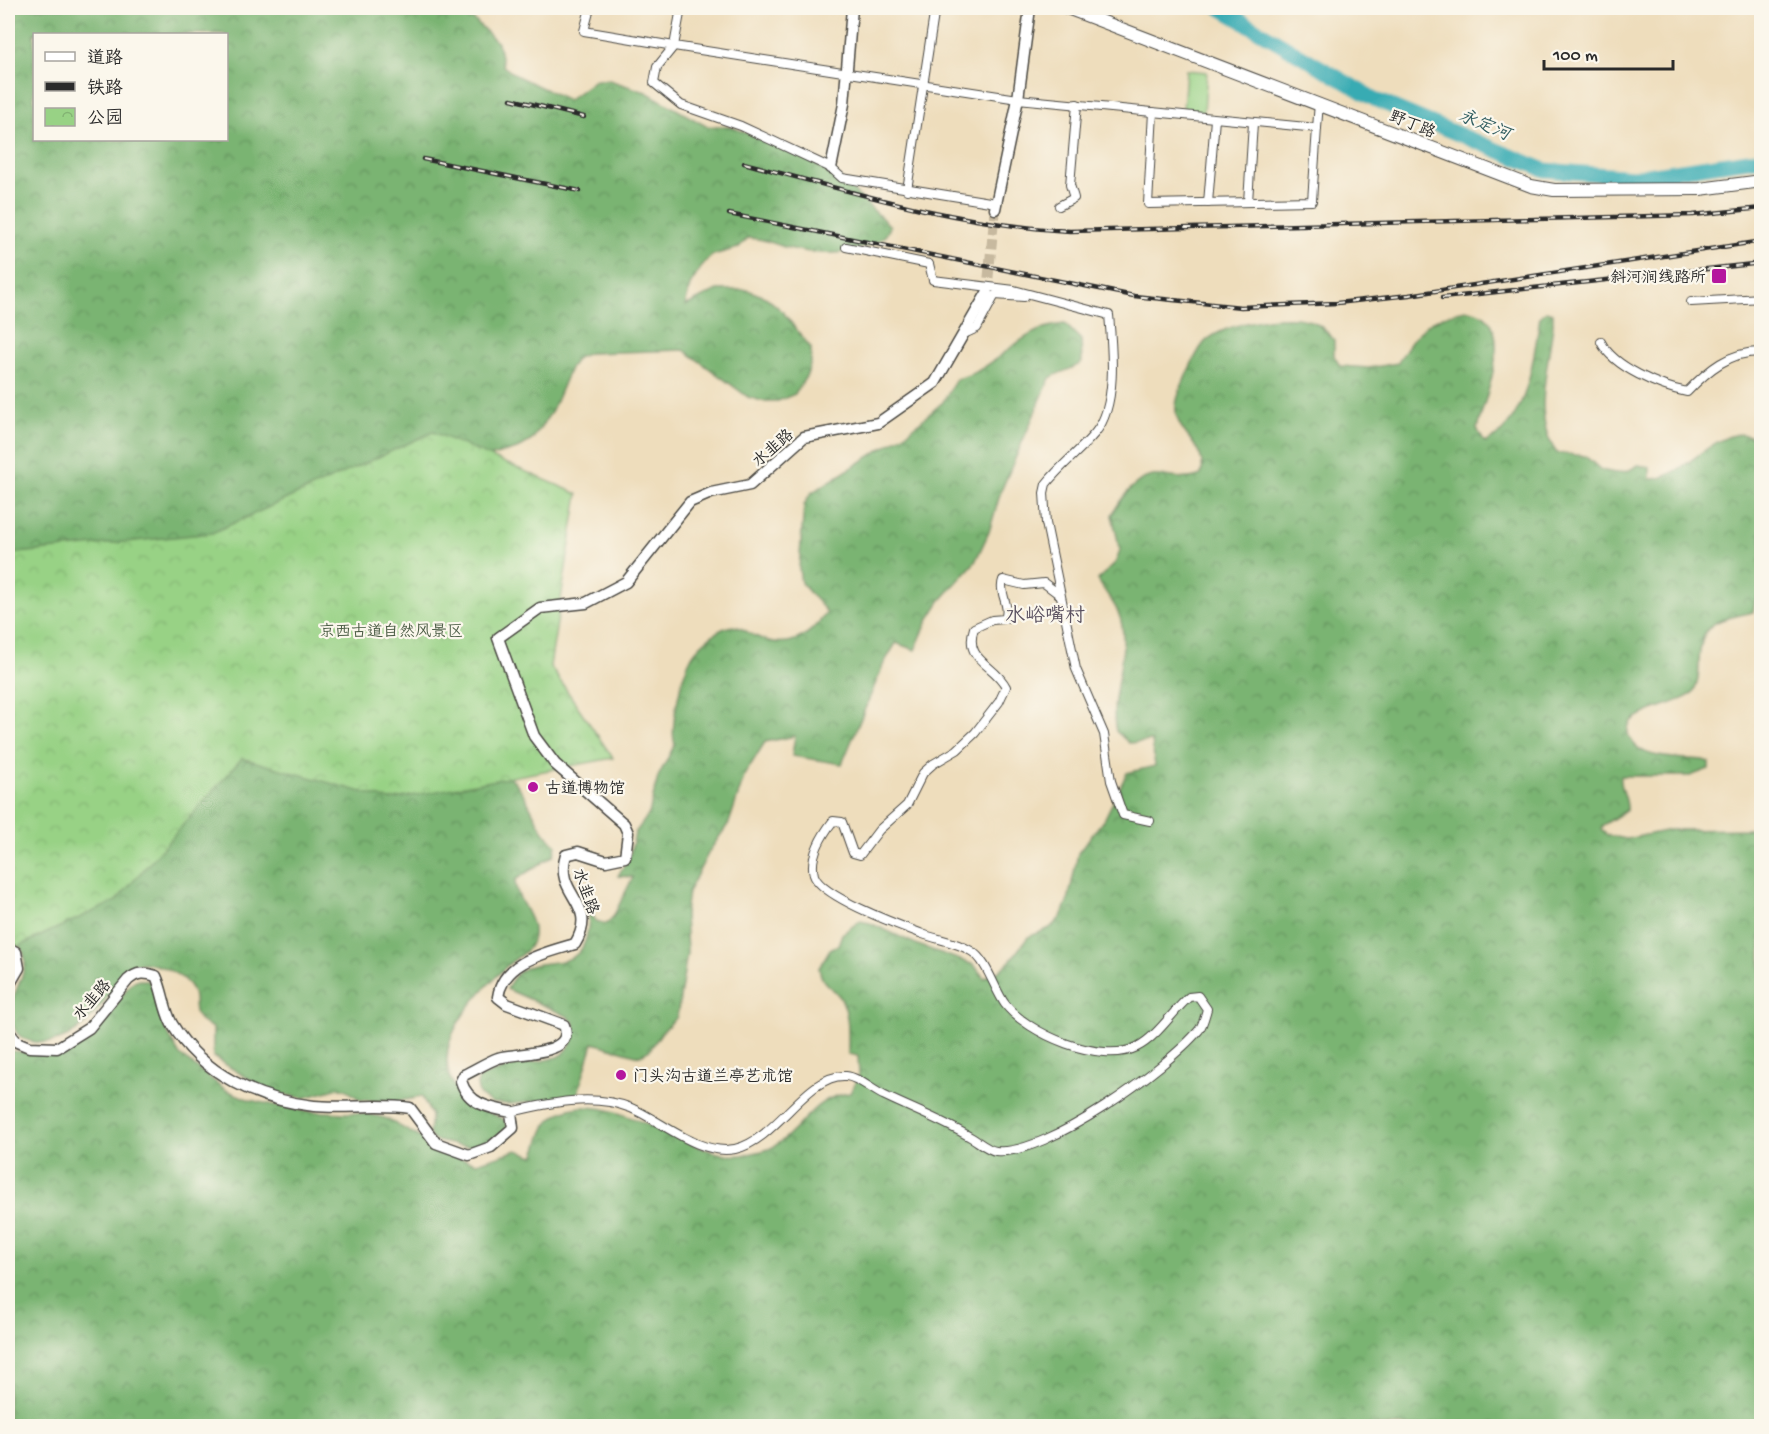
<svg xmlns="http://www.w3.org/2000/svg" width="1769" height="1434" font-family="'Gochi Hand','LXGW WenKai TC',sans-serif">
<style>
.forest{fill:url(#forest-crowns);stroke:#52704e;stroke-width:1.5;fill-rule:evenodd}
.park{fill:url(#park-crowns);stroke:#627e58;stroke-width:1.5}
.pitch{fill:#98d285;stroke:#627e58;stroke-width:1.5}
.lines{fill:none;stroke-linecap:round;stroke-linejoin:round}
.river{stroke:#39abb3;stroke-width:15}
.tertiary-tunnel{stroke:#c7b99f;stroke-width:10;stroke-dasharray:10 5;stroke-linecap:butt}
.minor-casing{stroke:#484641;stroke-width:10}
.tertiary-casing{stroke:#484641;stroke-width:13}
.secondary-casing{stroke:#484641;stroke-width:14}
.minor{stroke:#fff;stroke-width:8}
.tertiary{stroke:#fff;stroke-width:10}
.secondary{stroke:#fff;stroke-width:12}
.rail-casing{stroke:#2b2b2b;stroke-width:4.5}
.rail{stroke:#fbf7ec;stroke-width:2;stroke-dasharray:7;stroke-linecap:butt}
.poi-dot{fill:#b5179e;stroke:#fbf7ec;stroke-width:2}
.labels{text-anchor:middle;stroke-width:4.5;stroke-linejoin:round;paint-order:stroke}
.street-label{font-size:16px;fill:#2b2b2b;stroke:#fbf7ec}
.poi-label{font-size:16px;fill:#2b2b2b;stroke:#fbf7ec;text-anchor:start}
.park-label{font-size:16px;fill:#4c5d46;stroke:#fbf7ec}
.water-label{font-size:18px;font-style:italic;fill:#315e61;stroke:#fbf7ec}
.quarter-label{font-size:20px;fill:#5c5362;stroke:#fbf7ec}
</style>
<defs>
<pattern id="forest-crowns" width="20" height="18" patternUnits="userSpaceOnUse" patternTransform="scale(1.5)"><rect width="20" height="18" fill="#7ab472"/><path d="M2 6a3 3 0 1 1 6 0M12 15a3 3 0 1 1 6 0" fill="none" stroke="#64935e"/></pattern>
<pattern id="park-crowns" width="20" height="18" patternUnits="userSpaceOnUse" patternTransform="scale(1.5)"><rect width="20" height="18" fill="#98d285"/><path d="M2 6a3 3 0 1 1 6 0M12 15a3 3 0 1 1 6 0" fill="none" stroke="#83b473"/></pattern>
</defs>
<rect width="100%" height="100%" fill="#fbf7ec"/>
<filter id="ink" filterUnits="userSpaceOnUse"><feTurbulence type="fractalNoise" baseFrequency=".0167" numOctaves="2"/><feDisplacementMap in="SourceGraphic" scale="12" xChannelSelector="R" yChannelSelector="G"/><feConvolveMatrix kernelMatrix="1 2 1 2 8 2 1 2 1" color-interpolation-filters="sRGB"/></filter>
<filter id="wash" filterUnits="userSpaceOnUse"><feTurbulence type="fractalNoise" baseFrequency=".008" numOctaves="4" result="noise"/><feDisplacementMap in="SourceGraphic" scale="24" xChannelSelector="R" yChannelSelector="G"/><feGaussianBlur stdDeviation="1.35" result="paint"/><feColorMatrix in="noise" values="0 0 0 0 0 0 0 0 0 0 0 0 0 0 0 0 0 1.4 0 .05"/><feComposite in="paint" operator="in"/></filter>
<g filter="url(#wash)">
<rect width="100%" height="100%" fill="#eeddbc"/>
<!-- forest -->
<g class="forest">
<path d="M8,8H447L474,20L498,43L503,66L517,76L568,100L595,80H609L646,92L706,126L732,127L813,162L845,183L890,226C887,238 878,242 867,246C840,257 812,254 784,247C772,243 762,238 748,238L738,248L713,255L704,263L690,285L685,306L717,290H748L767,298L782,311L811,348V362L807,375L795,394L778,401H762L748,397L684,350L589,353L577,358L570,368L552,411L532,440L517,449L492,456L482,467L510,777C531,796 533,826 556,844L554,855L515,880C515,900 536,917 533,936C531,952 517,956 507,966C476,995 422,1049 460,1094C473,1110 491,1111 506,1121L508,1128C475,1153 472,1148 433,1140L429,1134L431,1115L422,1097L393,1102L360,1100L346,1089L339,1088L304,1098L291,1096L269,1091L213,1057V1028C184,1016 200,1003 191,988C183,974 159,964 144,963C117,961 100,1035 50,1042C40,1043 28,1043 20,1036C16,1033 15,1029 13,1025C0,989 50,965 8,936ZM34,34H226V140H34Z"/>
<path d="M1466,310C1522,313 1484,399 1477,429L1485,443C1529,422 1533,359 1540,317L1546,311L1553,313V325C1549,364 1531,420 1557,453L1585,456L1601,470L1615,473L1628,471L1638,465L1650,467V479C1687,481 1725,410 1761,443L1762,593L1756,598L1753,612C1717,621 1700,619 1699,664C1699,673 1698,684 1694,691C1683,708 1602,711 1636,746C1650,760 1684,758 1703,760L1709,762V769L1690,776H1621C1619,788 1628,797 1627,810L1603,825L1601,830L1607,835L1626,839L1670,830L1761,829V1426H8V1051L62,1054L74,1049L107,1019L130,984L136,980H147L153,987L164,1027L180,1055L226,1090L250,1100L303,1111L368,1114L385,1118L453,1156L477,1163L517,1150L534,1156C540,1146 540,1132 548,1123C593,1071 692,1163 742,1155C752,1153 765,1152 773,1147C805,1128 809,1098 850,1093L859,1075L858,1056L848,1054C848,1037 850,1012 840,997C830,984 823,988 819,968L830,949L838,945L842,934L860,921L870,923L918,945L974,965L984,978L998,972L1010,961L1028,937L1050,928L1061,917L1069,897L1078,853L1105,818L1127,773L1155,766L1152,741L1129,743L1116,731C1107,692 1134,650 1118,612C1113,601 1104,591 1098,580L1116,562L1120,550L1112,515C1120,500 1135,478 1153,476C1173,474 1178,483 1201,475C1210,446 1172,433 1176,405C1178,391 1195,354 1204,343C1222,323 1289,311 1313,322C1322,326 1328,333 1334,340V356L1340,366L1369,368L1398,363C1416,330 1429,317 1466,310Z"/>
<path d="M1065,324L1081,340L1082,362C1073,370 1061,371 1050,378L1001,491L989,532L975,562L940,601L928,620L915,650L896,643L884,663L842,764L792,756L795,736L765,742L745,774L729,823L710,850L688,892L685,914L687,953L677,1017L661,1033L650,1050L639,1056L593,1043L578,1093L569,1098L510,1104L491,1103L479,1094L477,1085L480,1077C492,1074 504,1068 516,1065C547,1058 573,1065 575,1024L567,1016L507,989C529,936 590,996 589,910L596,921L606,924L613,917L633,877L618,876L630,855L635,833L649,814L658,777L675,744C669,729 682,675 690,660C695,648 716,630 728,627C738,624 745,631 753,635C786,652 808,639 827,612L801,583L799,568L804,505L811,493L907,433L943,402L956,379C1000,369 1016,328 1065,324Z"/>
</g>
<!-- park -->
<path class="park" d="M433,432L578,494L550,666L613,758L390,800L242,758L116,901L8,951V554L212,533Z"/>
<!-- pitch -->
<path class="pitch" d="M1186,70L1207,72L1204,112L1183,110Z"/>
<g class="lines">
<!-- river -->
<path class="river" d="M1220,8L1376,100L1545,170L1634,177L1762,158"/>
</g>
</g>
<g filter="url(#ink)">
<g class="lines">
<!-- tertiary-tunnel -->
<path class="tertiary-tunnel" d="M987,293L995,209"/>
<defs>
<g id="minor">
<path d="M590,8L584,31L674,46L657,67L654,83L681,105L741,126L831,168L842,178L996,203"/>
<path d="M681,8L674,46L1018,99L1317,128L1319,103"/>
<path d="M1153,112L1148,204L1312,201L1317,128"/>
<path d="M907,190L935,8"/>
<path d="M1248,202L1253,123"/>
<path d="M1208,203L1215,119"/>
<path d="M1059,206L1074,198L1070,185L1077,104"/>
<path d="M846,247L929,264L933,280L1014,290L1109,315C1112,348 1118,406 1095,433C1080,451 1061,465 1046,484L1044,493L1046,523L1076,669L1104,734L1111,781L1123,815L1150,821"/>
<path d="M1691,302L1762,298"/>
<path d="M964,334L977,328L995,295L1024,297"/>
<path d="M1601,342C1613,367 1661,387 1687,392C1708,370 1730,351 1762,352"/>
<path d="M511,1112C549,1103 593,1093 631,1108C662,1121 699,1156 735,1149C777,1140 807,1073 846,1076C858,1077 872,1090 883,1095C914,1110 942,1120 972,1138C979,1142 988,1150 996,1151C1045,1157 1167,1068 1199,1030C1203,1025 1205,1016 1207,1009L1198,996L1189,997C1172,1012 1157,1037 1137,1047C1101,1065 1028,1034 1005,1004C994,989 987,960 971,951C955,941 937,940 920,933C898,925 820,896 814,875C809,856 823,834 833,821L842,822L853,853L860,855L879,830L907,805L923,773L933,764L957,750L975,733L999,702L1006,687C995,664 963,661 974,628L992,620L1005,619C1011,605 998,593 1003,580L1024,585L1044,583L1060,595"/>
</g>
<g id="tertiary">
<path d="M831,168L844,104L852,8"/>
<path d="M995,209L1018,99L1030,8"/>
<path d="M8,948L16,952L19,968L8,987"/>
<path d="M8,1031L17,1042L29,1047L57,1048L89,1028L128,980C137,972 145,972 156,976C163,991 164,1010 172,1024C202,1074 258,1100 314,1106C346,1109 378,1103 410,1108L436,1143L469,1155L491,1147L513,1128L511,1112C489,1108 468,1104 461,1081L464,1075C475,1070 487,1062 498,1058C518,1052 576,1056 564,1025L507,1004L498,997C503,961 546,953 575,944C600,902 553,896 566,855L578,852L606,861L625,857L628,833L624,824L555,764L534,736L498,638L540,608L586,603L626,582L690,502L711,493L750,485L804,437L878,423L935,383L987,293"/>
</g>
<path id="secondary" d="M1067,8L1531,186L1554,190L1700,189L1762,181"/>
</defs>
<!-- minor casing -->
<use href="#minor" class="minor-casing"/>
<!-- tertiary casing -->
<use href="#tertiary" class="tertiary-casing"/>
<!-- secondary casing -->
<use href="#secondary" class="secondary-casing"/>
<!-- minor -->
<use href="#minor" class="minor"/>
<!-- tertiary -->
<use href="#tertiary" class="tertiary"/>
<!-- secondary -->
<use href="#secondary" class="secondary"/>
<defs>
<g id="rail">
<path d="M511,99L584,117"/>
<path d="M423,159L580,191"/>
<path d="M744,163C851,192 959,225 1070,231L1693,215L1762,208"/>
<path d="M729,214L1134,296L1241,307L1337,303L1409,295L1762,241"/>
<path d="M1442,298L1762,263"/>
</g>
</defs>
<!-- rail casing -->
<use href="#rail" class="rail-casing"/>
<!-- rail -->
<use href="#rail" class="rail"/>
</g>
</g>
<!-- markers -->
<g class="poi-dot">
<rect x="1711" y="268" width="16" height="16" rx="3"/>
<circle cx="533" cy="787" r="6"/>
<circle cx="621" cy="1075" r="6"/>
</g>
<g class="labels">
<!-- street labels -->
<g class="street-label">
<text transform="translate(1413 123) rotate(22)" y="6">野丁路</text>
<text transform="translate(772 447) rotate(-41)" y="6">水韭路</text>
<text transform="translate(587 891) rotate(70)" y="6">水韭路</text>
<text transform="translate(91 999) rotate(-49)" y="6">水韭路</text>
</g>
<!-- poi labels -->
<g class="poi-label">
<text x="1706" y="282" text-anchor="end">斜河涧线路所</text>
<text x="545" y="793">古道博物馆</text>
<text x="633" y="1081">门头沟古道兰亭艺术馆</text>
</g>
<!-- park labels -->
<g class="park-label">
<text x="391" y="636">京西古道自然风景区</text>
</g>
<!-- water labels -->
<g class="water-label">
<text transform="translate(1485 124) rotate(23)" y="6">永定河</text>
</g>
<!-- quarter labels -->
<g class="quarter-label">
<text x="1045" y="621">水峪嘴村</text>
</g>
</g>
<!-- margin -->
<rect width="1769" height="1434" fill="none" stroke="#fbf7ec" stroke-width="30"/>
<!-- legend -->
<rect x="33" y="33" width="195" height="108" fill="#fbf7ec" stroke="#a8a59f" stroke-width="1.5"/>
<rect x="45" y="52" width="30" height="9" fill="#ffffff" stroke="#a8a59f" stroke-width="1.5"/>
<text x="87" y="63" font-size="18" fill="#2b2b2b">道路</text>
<rect x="45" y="82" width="30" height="9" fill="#2b2b2b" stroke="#a8a59f" stroke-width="1.5"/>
<text x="87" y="93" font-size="18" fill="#2b2b2b">铁路</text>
<rect x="45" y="108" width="30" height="18" fill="url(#park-crowns)" stroke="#a8a59f" stroke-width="1.5"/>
<text x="87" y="123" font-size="18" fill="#2b2b2b">公园</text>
<!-- scale -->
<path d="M1544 60v9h129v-9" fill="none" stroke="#2b2b2b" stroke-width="3"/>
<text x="1553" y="60" font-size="18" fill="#2b2b2b" stroke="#fbf7ec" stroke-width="4.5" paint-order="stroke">100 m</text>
</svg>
